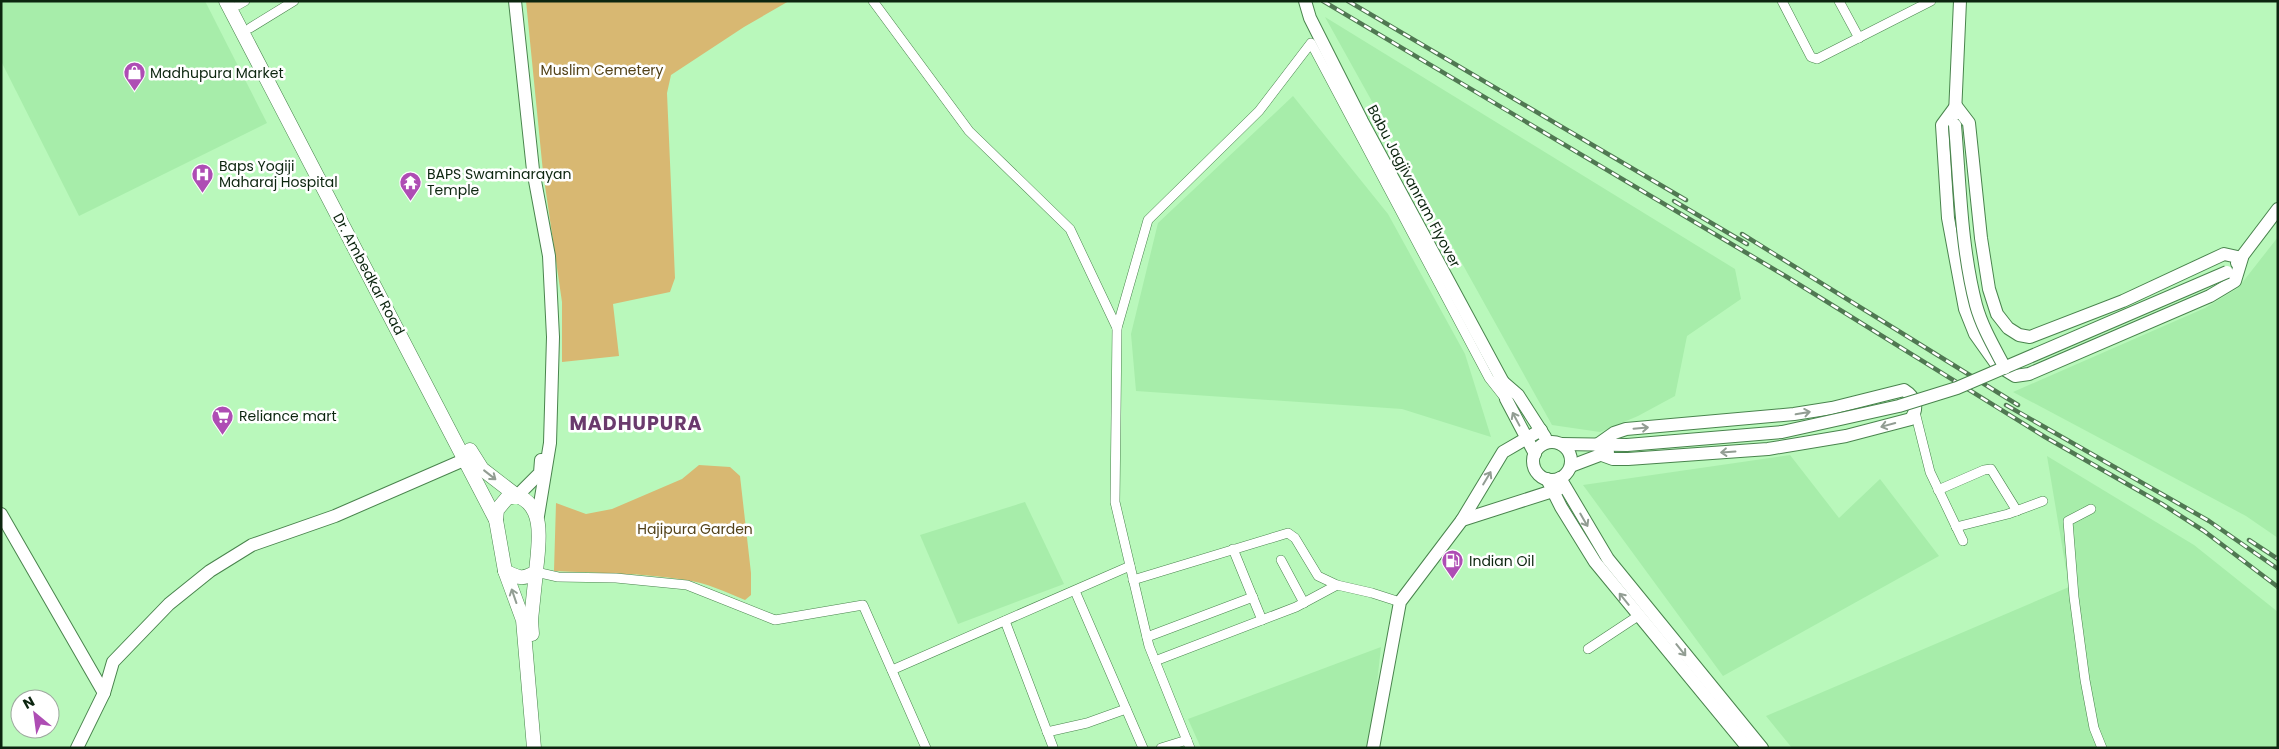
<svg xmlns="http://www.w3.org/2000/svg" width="2279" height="749" font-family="Poppins,sans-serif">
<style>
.built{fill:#a7edaa}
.green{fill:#d8b872}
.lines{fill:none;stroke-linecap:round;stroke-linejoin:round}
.street-casing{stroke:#49844d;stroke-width:10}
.secondary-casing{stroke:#49844d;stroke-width:14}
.primary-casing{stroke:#49844d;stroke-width:15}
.street{stroke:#fff;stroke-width:9}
.secondary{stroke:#fff;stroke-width:12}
.primary{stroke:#fff;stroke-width:14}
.rail-casing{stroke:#507852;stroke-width:4.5}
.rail{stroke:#fff;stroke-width:2.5;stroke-dasharray:8;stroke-linecap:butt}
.secondary-bridge-casing{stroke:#49844d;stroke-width:14;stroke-linecap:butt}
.secondary-bridge{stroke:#fff;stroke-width:12}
.oneway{stroke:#929d93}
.labels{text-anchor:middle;stroke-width:5;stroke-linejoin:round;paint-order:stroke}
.park-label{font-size:14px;fill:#524118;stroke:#fff}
.poi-label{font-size:14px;fill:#0c250f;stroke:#fff;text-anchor:start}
.street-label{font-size:14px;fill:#0c250f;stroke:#fff}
.district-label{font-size:19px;font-weight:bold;letter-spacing:1px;fill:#6a3a6d;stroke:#fff}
</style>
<rect width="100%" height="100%" fill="#b9f8bb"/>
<!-- built -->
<g class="built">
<path d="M1,1H205L267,123L79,216L1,61Z"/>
<path d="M1325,17L1735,269L1741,299L1687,336L1675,396L1638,416L1600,432L1552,425Z"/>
<path d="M1293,96L1388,214L1465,354L1491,437L1402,409L1136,391L1131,334L1158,223Z"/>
<path d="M2278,237V538L2246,516L2013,392L2205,308L2238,288Z"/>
<path d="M1790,455L1839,518L1880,479L1939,556L1723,676L1583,485Z"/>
<path d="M2047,456L2194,545L2278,612V748H1792L1766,716L2069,587Z"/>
<path d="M1025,502L1064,584L958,624L920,535Z"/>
<path d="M1381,647L1373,720L1367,748H1201L1188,719Z"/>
</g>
<!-- green -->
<g class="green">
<path d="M526,1H789L744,27L671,75L667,93L675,278L670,292L613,304L619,356L562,362V302L543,172Z"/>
<path d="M699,465L730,467L740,476L751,573V595L745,600C726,592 707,583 686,580C643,573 598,573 554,571L556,503L586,514L612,509L682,479Z"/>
</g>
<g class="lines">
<defs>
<g id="street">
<path d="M873,1L969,131L1070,229L1117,328"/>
<path d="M1782,1L1811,57L1817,59L1931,1"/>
<path d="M1839,1L1859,38"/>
<path d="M238,5L245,1"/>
<path d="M250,28L294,1"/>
<path d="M1915,412L1930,472L1963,541"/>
<path d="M1938,490L1984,470L1991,469L2017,511"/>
<path d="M2091,509L2068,521L2074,597L2085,680L2094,728L2102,748"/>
<path d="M1956,527L2008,514L2043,501"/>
<path d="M1233,549L1262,620"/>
<path d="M1281,560L1304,603"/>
<path d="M536,572L558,577L616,578L687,585L775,620L863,605L926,748"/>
<path d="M1133,580L1288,533L1295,538L1318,576L1337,585L1372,593L1400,602"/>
<path d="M1075,591L1143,748"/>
<path d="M1005,621L1053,747"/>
<path d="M1147,637L1253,597"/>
<path d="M1588,649L1638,616"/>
<path d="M1155,661L1296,607L1337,585"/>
<path d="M892,670L1130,566"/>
<path d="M1047,732L1087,723L1126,709"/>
<path d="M1161,748L1187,740"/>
<path d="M1190,748L1149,646L1115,502L1117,328L1148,220L1259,111L1311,43L1489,378L1504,397"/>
</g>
<g id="secondary">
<path d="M515,1L533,170L549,256L553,337L550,443L538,516"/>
<path d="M1305,1L1310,18L1362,121L1503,382L1506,399L1535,454"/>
<path d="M1956,106L1969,123L1981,238L1989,289L1997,314L2008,328L2019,335L2030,337L2123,301L2224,254L2242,258L2235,281L2210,296L2029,374L2015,376L1997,365L1975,334L1965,309L1948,218L1942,125Z"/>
<path d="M1955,114L1960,1"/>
<path d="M2237,263L2278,209"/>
<path d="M1503,382L1518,395L1545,437"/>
<circle cx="1552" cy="461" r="19"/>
<path d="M1561,444L1627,445"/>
<path d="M1597,445L1614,433L1626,429L1794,414L1832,408L1904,390C1915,397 1919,407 1911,419L1846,436L1768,449L1628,459H1613L1602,455"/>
<path d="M1571,466L1608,452"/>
<path d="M1560,478L1608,559L1762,748"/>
<path d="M1547,479L1561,507L1595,562L1748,748"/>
<path d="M517,496L540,473L541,460"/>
<path d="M1,514L104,693"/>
<path d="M1462,520L1559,489"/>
<path d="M77,748L104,693L113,662L169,604L210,571L252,545L335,516L473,456"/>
<path d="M1373,748L1400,602L1462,520L1503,452L1541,430"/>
</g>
<g id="primary">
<path d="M226,1L496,520"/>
<path d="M470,450L482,469L517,496"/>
<path d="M517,496C547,506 538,547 536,572C523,580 518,578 505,571L496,520L497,510L507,498Z"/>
<path d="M505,571L523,620L534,748"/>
<path d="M532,634L531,620L536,572"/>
</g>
</defs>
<!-- street casing -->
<use href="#street" class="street-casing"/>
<!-- secondary casing -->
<use href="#secondary" class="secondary-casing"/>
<!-- primary casing -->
<use href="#primary" class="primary-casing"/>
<!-- street -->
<use href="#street" class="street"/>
<!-- secondary -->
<use href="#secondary" class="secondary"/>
<!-- primary -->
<use href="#primary" class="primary"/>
<defs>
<g id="rail">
<path d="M1323,1L1787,277L2045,437L2162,504L2204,531L2278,587"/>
<path d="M1348,1L1686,200"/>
<path d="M1674,201L1747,244"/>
<path d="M1742,234L2018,405"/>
<path d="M2006,405L2209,521L2278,569"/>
<path d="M2249,540L2278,559"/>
</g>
</defs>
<!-- rail casing -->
<use href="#rail" class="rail-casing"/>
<!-- rail -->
<use href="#rail" class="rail"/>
<defs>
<g id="secondary-bridge">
<path d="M1955,125C1960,185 1961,247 1976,305C1982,327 1994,347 2005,368"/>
<path d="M1627,445L1782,432L1899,406L1957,388L2227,272"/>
</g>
</defs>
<!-- secondary-bridge casing -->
<use href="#secondary-bridge" class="secondary-bridge-casing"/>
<!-- secondary-bridge -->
<use href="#secondary-bridge" class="secondary-bridge"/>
</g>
<!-- one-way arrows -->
<defs><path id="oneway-shaft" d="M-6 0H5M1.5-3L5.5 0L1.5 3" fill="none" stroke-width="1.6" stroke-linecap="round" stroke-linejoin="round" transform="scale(1.25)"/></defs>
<g class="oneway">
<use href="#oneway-shaft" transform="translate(1803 413) rotate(-10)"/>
<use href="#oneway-shaft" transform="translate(1516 419) rotate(-118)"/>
<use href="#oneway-shaft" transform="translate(1888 425) rotate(165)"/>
<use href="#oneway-shaft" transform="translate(1641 428) rotate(-5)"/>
<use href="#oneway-shaft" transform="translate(1728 452) rotate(176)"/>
<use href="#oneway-shaft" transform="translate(490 475) rotate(38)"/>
<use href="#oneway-shaft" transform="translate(1487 478) rotate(-59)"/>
<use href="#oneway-shaft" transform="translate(1584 520) rotate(60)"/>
<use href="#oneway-shaft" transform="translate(514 596) rotate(-109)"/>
<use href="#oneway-shaft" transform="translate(1624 599) rotate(-129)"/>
<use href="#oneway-shaft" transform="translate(1681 650) rotate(51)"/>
</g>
<!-- icons -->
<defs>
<symbol id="shop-pin" viewBox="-11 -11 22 30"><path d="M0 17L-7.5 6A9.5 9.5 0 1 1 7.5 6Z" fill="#ae4db4" stroke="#fff"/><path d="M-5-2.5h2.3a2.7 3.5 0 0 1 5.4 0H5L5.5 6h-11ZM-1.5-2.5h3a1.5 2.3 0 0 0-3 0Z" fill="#fff"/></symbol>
<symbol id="hospital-pin" viewBox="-11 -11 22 30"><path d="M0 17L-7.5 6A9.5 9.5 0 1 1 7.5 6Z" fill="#ae4db4" stroke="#fff"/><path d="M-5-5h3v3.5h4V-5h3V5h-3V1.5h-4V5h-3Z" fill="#fff"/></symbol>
<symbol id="temple-pin" viewBox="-11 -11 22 30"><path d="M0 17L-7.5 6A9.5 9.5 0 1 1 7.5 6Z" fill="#ae4db4" stroke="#fff"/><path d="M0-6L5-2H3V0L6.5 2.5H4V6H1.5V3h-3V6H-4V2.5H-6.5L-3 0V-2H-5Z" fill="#fff"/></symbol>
<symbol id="supermarket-pin" viewBox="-11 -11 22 30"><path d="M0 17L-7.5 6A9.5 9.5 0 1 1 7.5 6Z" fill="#ae4db4" stroke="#fff"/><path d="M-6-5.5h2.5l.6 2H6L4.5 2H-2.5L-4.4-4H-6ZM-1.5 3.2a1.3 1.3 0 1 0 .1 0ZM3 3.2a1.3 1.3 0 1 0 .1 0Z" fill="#fff"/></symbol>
<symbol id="fuel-pin" viewBox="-11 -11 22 30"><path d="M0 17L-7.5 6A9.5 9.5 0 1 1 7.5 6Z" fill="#ae4db4" stroke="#fff"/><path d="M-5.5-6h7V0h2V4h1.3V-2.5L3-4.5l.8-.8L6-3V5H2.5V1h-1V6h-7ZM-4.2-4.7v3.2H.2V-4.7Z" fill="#fff"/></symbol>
</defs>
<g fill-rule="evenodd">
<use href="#shop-pin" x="122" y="60" width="25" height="34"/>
<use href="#hospital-pin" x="190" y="162" width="25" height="34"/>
<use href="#temple-pin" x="398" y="170" width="25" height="34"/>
<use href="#supermarket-pin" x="210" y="404" width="25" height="34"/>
<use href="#fuel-pin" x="1440" y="548" width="25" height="34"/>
</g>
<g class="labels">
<!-- park labels -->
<g class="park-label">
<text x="602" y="75">Muslim Cemetery</text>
<text x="695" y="534">Hajipura Garden</text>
</g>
<!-- poi labels -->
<g class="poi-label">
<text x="150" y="78">Madhupura Market</text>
<text x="219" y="171">Baps Yogiji<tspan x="219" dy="16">Maharaj Hospital</tspan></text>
<text x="427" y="179">BAPS Swaminarayan<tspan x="427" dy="16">Temple</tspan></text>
<text x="239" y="421">Reliance mart</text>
<text x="1469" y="566">Indian Oil</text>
</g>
<!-- street labels -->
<g class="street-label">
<text transform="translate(1414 186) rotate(62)" y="5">Babu Jagjivanram Flyover</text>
<text transform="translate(369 274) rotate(62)" y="5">Dr. Ambedkar Road</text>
</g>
<!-- district labels -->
<g class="district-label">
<text x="636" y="430">MADHUPURA</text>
</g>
</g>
<!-- border -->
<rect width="2279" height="749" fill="none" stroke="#0c250f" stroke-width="5"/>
<!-- north arrow -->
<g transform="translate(35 714) rotate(331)"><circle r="24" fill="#ffffff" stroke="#9ea89f"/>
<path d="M0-4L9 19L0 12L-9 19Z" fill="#ae4db4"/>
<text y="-8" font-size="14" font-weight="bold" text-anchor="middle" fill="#0c250f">N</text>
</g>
</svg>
